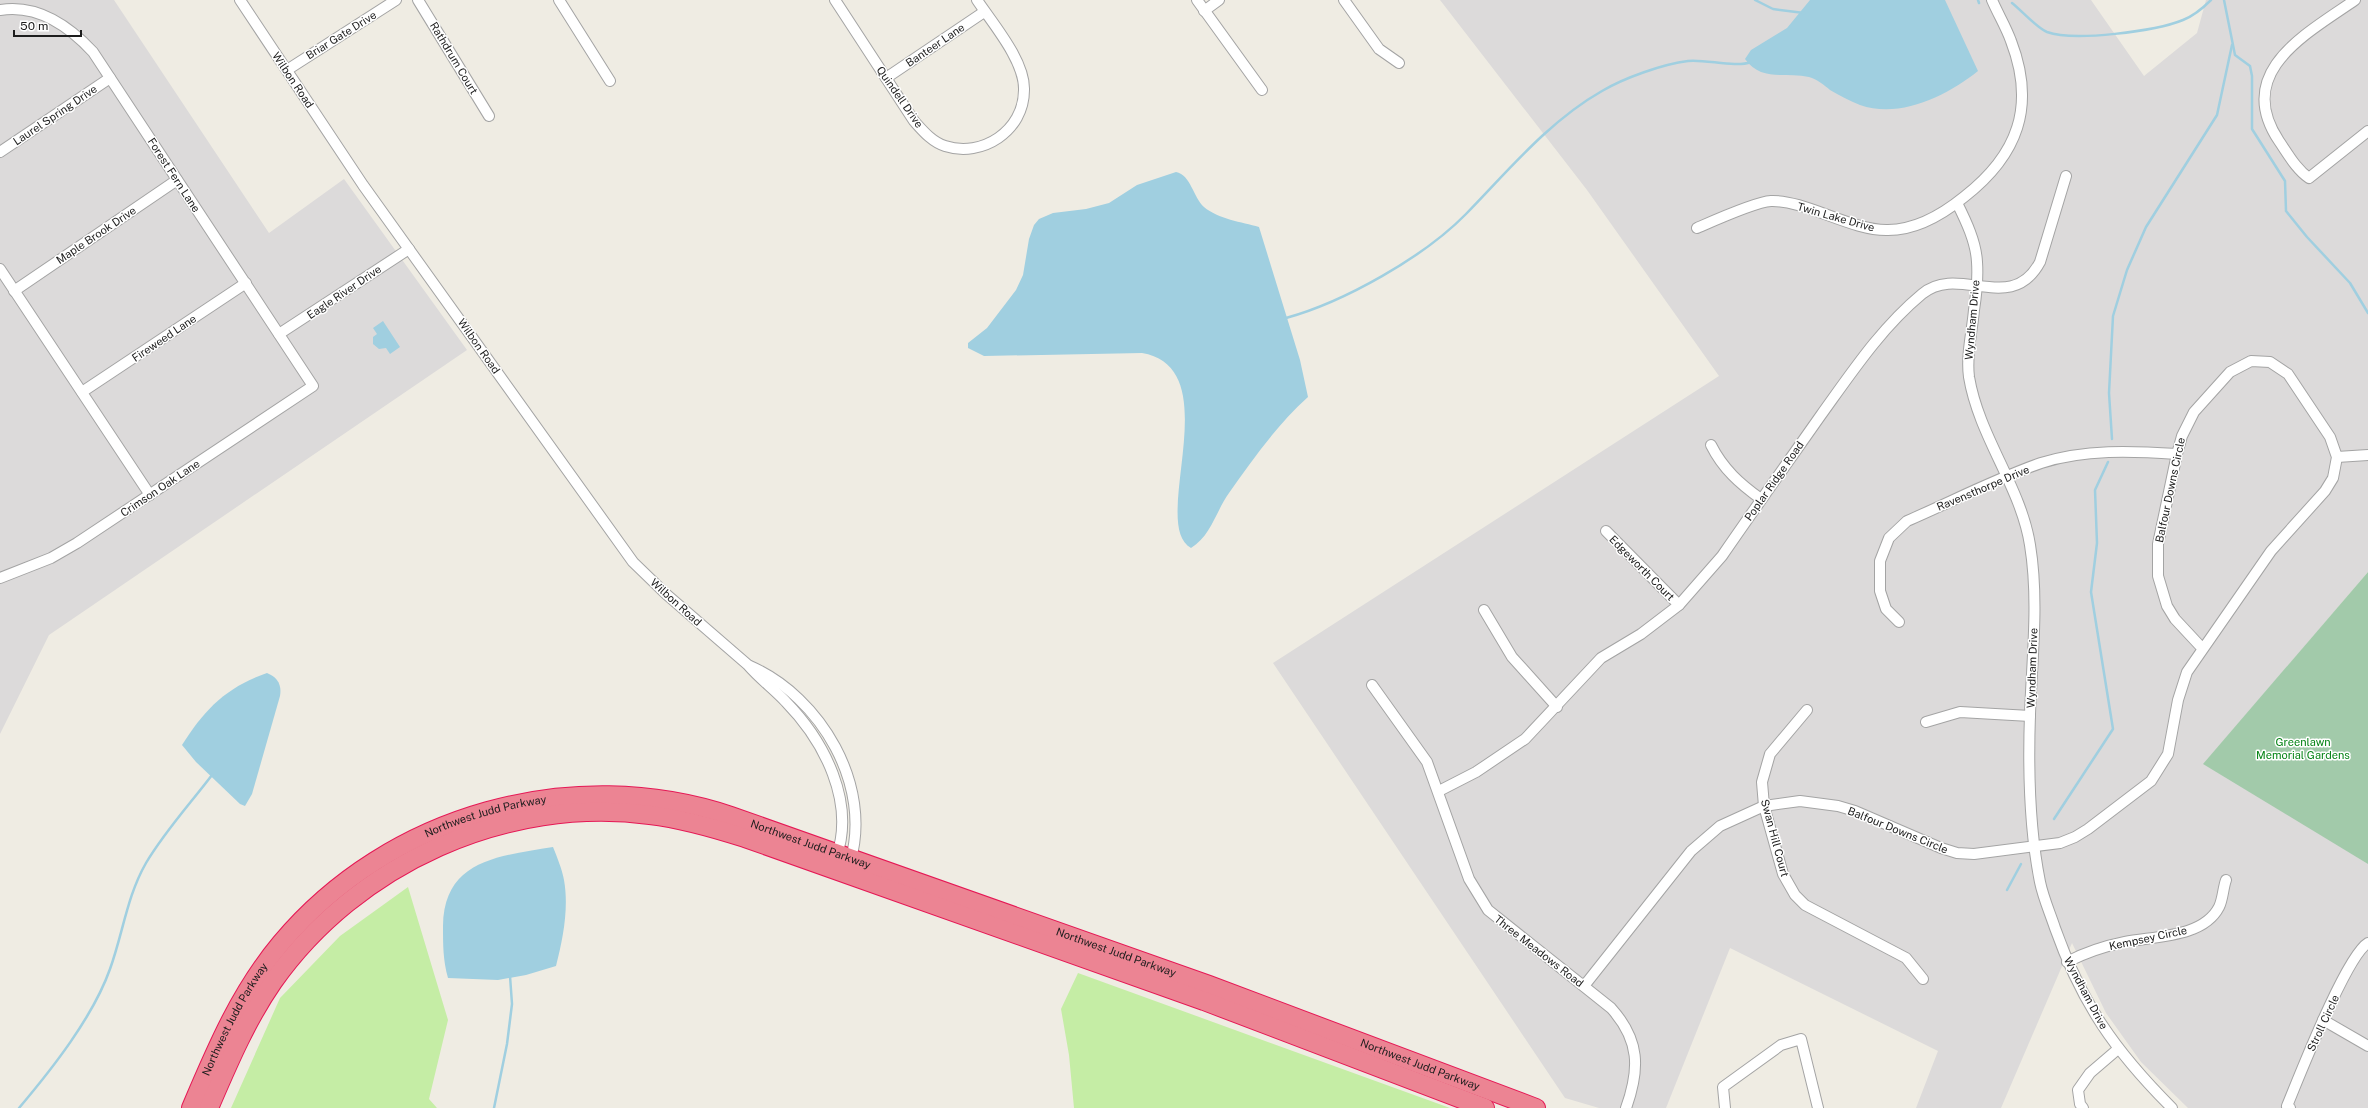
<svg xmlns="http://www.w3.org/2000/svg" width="2368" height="1108" font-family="'Public Sans',sans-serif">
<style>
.residential{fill:#dcdada}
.grass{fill:#c5eda5}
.cemetery{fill:#a2caaa}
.water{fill:#a0cfe0}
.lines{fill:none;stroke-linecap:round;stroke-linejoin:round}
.stream{stroke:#a0cfe0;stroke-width:2.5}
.street-casing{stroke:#a4a4a4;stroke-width:12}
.highway-casing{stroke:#e51855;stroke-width:20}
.street{stroke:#fff;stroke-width:10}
.highway{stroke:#ec8493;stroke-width:18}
.labels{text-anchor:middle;stroke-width:3;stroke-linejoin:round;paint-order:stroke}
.street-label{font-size:11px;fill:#1d1d1d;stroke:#fff}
.park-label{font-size:11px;fill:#048314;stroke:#fff}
</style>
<rect width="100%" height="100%" fill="#efece3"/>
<!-- residential -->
<g class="residential">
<path d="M0,0H114L269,233L344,179L467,350L49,635L0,734Z"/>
<path d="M1440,0H2091L2144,76L2197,33L2206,0H2368V572L2204,764L2368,860V1108H2188L2141,1062L2106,1013L2072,943L2001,1108H1916L1938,1051L1730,948L1666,1108H1599L1565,1098L1273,663L1719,376L1587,190Z"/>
</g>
<!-- grass -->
<g class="grass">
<path d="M408,887L448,1020L429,1099L437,1108H231L280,998L340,936Z"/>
<path d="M1078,973L1450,1108H1074L1069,1055L1061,1009Z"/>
</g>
<!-- cemetery -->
<path class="cemetery" d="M2368,572V864L2203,764Z"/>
<!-- water -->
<g class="water">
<path d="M1810,0H1945L1978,71C1947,96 1900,119 1860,105C1850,101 1839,95 1830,90C1824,85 1817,79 1809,77C1786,72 1761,82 1745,59L1751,50L1787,28Z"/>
<path d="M1176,172C1191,175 1193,197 1204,207C1218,219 1242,222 1259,227L1300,360L1308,397C1277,425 1253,459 1229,493C1216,511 1211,536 1191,548C1148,525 1230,368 1142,353L984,356L968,348V343L987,328L1016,290L1023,275L1029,239L1034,225L1039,219L1053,213L1086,209L1109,203L1137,185Z"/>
<path d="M383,321L400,347L390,354L386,348L379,349L373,344V337L377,334L373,328Z"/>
<path d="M267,673C277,677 282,684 280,696L252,794L245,806L240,804L196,762L182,745C204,710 226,687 267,673Z"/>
<path d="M553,847C557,857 562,869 564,880C569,908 563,939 556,966L526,975L498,980L448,978C443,960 443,945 443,926C444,859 500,856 553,847Z"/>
</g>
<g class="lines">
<!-- stream -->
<g class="stream">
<path d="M1755,0L1773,9L1804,13"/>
<path d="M1978,0L1979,3"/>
<path d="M2224,0L2235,55L2250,66L2252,76V129L2285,181L2286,211L2307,237L2350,283L2368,313"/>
<path d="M2012,3C2021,10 2037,28 2047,32C2074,42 2156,31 2183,20C2193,16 2203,8 2211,0"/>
<path d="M1286,318C1344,302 1424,257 1466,214C1508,171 1549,121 1602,91C1624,78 1663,64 1688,61C1706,59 1735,68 1751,62"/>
<path d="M2112,439L2109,393L2113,316L2127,270L2146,227L2217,115L2232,45"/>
<path d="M2054,819L2113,729L2091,592L2097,543L2095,490L2108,462"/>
<path d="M2007,890L2021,864"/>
<path d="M19,1108C52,1069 93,1017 110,969C123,933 127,896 146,863C165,831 190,804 212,775"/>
<path d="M494,1108L507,1044L512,1004L510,976"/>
</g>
<defs>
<g id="street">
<path d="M240,0L363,185L633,562L666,594L748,665C760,679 774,689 786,702C824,741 856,802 836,858"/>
<path d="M418,0L489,116"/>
<path d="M559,0L610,81"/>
<path d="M835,0L914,121C923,131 932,142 945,146C982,158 1024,131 1024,90C1025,61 993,24 977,0"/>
<path d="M1197,0L1262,90"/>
<path d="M1344,0L1379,49L1399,63"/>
<path d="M2355,0C2306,34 2233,72 2279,141C2288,154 2296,169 2309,178L2368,131"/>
<path d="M0,10C37,4 69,26 93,52L313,386L77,543L51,558L0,578"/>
<path d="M1204,11L1219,0"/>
<path d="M287,70L396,0"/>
<path d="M886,78L984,12"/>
<path d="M0,152L110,78"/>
<path d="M1957,203C1966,221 1976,242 1977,262C1978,276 1976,297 1974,310C1972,333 1966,355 1969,377C1979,437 2021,487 2030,545C2039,600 2032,658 2030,714C2028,770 2029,827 2040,882C2043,897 2050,913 2055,928C2082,1004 2115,1051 2172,1108"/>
<path d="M1697,228C1713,221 1755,202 1771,201C1806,200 1851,231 1888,230C1916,230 1943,214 1964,197C2018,155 2036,106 2011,41C2006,27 1998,14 1992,0"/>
<path d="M0,269L150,495"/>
<path d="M14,291L177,180"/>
<path d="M279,334L409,249"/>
<path d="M82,392L246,283"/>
<path d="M1711,445C1723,469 1740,484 1761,499"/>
<path d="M2337,457L2368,455"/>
<path d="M1606,531L1679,605"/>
<path d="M1484,610L1512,657L1557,707"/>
<path d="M1899,622L1886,609L1880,591V561L1889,538L1907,521C1951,502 1995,479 2041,463C2085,449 2132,451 2177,454"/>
<path d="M750,666C821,697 873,786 850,862"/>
<path d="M1372,685L1427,762L1469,879L1488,910L1611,1008C1640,1040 1640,1069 1626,1108"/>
<path d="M1807,710L1770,754L1762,782L1764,806L1783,874L1795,895L1805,905L1906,958L1923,979"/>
<path d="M1926,722L1960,712L2030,716"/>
<path d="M1439,791L1476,772L1525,739L1601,658L1641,634L1679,605L1722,556C1755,508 1788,462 1821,415C1852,372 1881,328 1922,294C1959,263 2011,316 2040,262L2066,176"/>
<path d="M2067,962C2086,952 2105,946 2125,942C2154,936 2203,938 2219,907C2223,899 2223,888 2226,880"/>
<path d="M1584,986L1691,851L1720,826L1764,806L1800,801L1838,806L1855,811L1941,848L1957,853L1974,854L2060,843L2075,837L2088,829L2151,781L2168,754L2178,700L2187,672L2271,551L2325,491L2333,478L2337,457L2330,437L2288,374L2270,362L2251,361L2230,372L2194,412L2182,436L2177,454L2158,544V576L2167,606L2175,619L2202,648"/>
<path d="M2323,1020L2368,1046"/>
<path d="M1725,1108L1723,1087L1781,1045L1801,1039L1818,1108"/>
<path d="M2083,1108L2080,1104L2078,1090L2090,1073L2118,1049"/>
<path d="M2290,1108L2287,1106C2299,1077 2346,956 2368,943"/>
</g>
<g id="highway">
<path id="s1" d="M191,1108C216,1049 240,992 281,943C389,814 573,763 731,816L1209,985L1536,1108"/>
<path d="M209,1108C228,1064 246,1021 273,982C357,863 506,796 650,815C683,819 714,828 745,838L1204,1001L1485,1108"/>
</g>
</defs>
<!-- street casing -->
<use href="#street" class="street-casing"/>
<!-- highway casing -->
<use href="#highway" class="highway-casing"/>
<!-- street -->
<use href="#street" class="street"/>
<!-- highway -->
<use href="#highway" class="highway"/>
</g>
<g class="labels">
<!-- street labels -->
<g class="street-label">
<text transform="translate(341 35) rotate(-32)" y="4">Briar Gate Drive</text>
<text transform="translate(935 45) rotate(-34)" y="4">Banteer Lane</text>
<text transform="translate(454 58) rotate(59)" y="4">Rathdrum Court</text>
<text transform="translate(293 80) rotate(56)" y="4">Wilbon Road</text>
<text transform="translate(900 97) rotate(55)" y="4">Quindell Drive</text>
<text transform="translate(55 115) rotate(-34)" y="4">Laurel Spring Drive</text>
<text transform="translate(174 175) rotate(57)" y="4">Forest Fern Lane</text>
<text transform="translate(1836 217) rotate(16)" y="4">Twin Lake Drive</text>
<text transform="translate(96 235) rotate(-34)" y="4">Maple Brook Drive</text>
<text transform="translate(344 292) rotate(-34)" y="4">Eagle River Drive</text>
<text transform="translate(1972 320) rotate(-85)" y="4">Wyndham Drive</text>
<text transform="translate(164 338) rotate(-34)" y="4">Fireweed Lane</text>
<text transform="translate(479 346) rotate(55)" y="4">Wilbon Road</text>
<text transform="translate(1774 481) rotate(-55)" y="4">Poplar Ridge Road</text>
<text transform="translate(160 488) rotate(-34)" y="4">Crimson Oak Lane</text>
<text transform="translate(1983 488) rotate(-23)" y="4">Ravensthorpe Drive</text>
<text transform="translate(2170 490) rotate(-78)" y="4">Balfour Downs Circle</text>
<text transform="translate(1642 568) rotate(45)" y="4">Edgeworth Court</text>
<text transform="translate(676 602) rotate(42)" y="4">Wilbon Road</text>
<text transform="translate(2032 668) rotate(-88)" y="4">Wyndham Drive</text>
<text dy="4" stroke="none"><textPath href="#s1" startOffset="434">Northwest Judd Parkway</textPath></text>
<text transform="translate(1898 830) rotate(22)" y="4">Balfour Downs Circle</text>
<text transform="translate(1775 838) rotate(75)" y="4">Swan Hill Court</text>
<text dy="4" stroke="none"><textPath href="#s1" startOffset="769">Northwest Judd Parkway</textPath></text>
<text transform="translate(2148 938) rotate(-12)" y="4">Kempsey Circle</text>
<text transform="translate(1539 951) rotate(38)" y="4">Three Meadows Road</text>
<text dy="4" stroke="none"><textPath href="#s1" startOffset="1093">Northwest Judd Parkway</textPath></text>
<text transform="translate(2086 993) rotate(62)" y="4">Wyndham Drive</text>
<text dy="4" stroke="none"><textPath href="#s1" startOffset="99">Northwest Judd Parkway</textPath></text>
<text transform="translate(2323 1023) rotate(-65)" y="4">Stroll Circle</text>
<text dy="4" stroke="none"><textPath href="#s1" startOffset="1417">Northwest Judd Parkway</textPath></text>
</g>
<!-- park labels -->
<g class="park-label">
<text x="2303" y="746">Greenlawn<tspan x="2303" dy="13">Memorial Gardens</tspan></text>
</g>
</g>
<!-- scale -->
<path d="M14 30v6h67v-6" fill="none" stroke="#1d1d1d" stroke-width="2"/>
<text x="20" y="30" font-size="12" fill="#1d1d1d" stroke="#ffffff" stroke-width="3" paint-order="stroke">50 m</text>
</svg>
